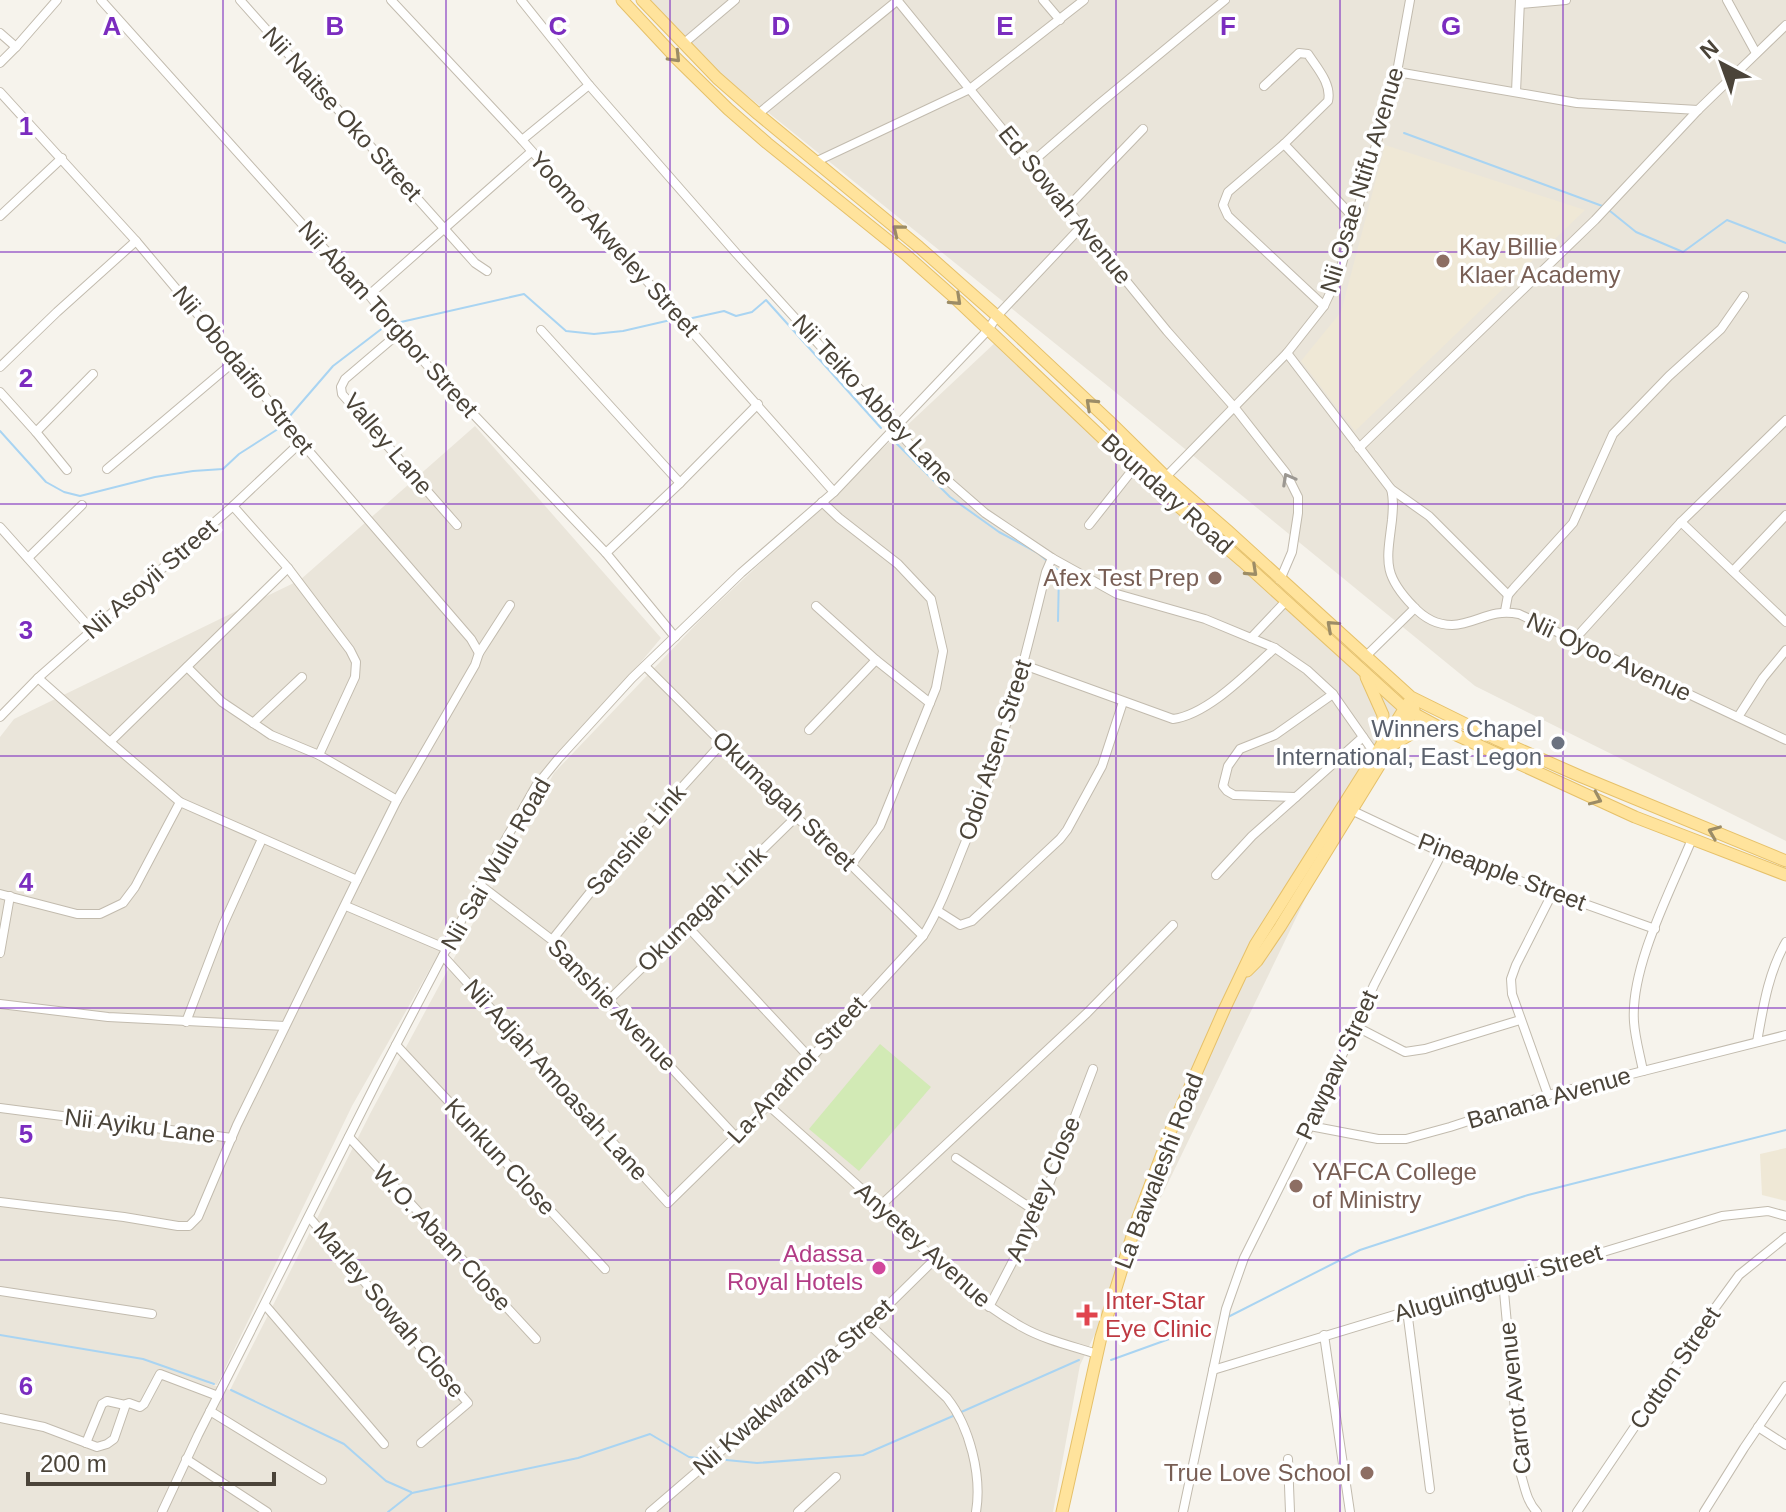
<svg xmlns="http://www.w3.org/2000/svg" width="1786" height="1512" font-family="Helvetica,sans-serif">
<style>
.residential{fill:#eae5da}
.education{fill:#efe8d6}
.green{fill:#d2eab5}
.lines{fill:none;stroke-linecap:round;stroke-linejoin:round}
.stream{stroke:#a9d4f2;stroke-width:2}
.minor-casing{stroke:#c2bbae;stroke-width:10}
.major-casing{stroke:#e6c16a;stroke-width:13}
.minor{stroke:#fff;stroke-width:8}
.major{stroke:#ffe39c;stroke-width:11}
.oneway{stroke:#9c8c66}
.oneway2{stroke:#9c9892}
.grid{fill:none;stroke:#7b2cbf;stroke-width:2;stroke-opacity:0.55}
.education-dot{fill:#8d6e63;stroke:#fff;stroke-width:3}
.worship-dot{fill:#6b7280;stroke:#fff;stroke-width:3}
.hotel-dot{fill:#d1479c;stroke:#fff;stroke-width:3}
.health-dot{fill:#e0444e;stroke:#fff;stroke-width:3}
.labels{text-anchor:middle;stroke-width:7;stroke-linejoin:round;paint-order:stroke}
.street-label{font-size:24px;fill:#4b4439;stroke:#fff}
.education-label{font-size:24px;fill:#785e54;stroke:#fff;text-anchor:start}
.worship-label{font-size:24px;fill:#5b616d;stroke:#fff;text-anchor:end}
.hotel-label{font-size:24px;fill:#b23c85;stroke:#fff;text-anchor:end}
.health-label{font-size:24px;fill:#be3a42;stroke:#fff;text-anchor:start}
.grid-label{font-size:26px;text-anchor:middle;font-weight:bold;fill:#7b2cbf;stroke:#fff;stroke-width:7;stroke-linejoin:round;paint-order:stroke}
</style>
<rect width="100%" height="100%" fill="#f6f3ec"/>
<!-- residential -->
<g class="residential">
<path d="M650,0H1786V841L1475,686L1103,382L683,44Z"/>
<path d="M998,340L1397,709L1080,1365L1053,1512H0V737L14,719L300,580L475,426L661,638L526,800L352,1106L217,1385L206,1383L230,1390L371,1112L554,773L704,616Z"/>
</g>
<!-- education -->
<g class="education">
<path d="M1385,145L1585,210L1355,431L1301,361L1341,312Z"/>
<path d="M1786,1148V1201L1762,1195L1760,1154Z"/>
</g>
<!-- green -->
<path class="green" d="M880,1044L931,1087L859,1171L809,1129Z"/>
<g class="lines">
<!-- stream -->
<g class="stream">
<path d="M1404,133L1605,207"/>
<path d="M1610,211L1636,232L1683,252L1727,220L1786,243"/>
<path d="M688,319L724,311L736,316L752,312L766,300L881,428"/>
<path d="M401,322L524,294L566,331L594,334L623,331L675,319"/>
<path d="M289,417L333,366L384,327"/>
<path d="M0,431L46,482L64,492L80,496L155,477L193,471L223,469L239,454L278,429"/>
<path d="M892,439L950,497L999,532L1038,553L1046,560"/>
<path d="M1051,565L1059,571L1058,621"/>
<path d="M1226,1318L1360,1250L1528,1195L1786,1130"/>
<path d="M0,1335L143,1359L214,1384"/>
<path d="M1111,1360L1208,1325"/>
<path d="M231,1390L344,1444L386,1481L411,1492"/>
<path d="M959,1413L1079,1360"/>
<path d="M716,1459L757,1463L863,1455L953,1416"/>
<path d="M388,1512L412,1493L578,1458L650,1434L689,1457L706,1459"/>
</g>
<defs>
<g id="minor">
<path d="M101,0L337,263L369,295L399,333L435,374L606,553L675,637"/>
<path d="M240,0L475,263L487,271"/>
<path d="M391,0L522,140L834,492"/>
<path d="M521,0L589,85L736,253L923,459L985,513L1052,558L1117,594L1205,619L1275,648L1307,670L1333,694L1375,754"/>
<path d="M897,0L1167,331L1235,408L1286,473L1298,497V513L1292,552L1280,580"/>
<path d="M1043,0L1060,20"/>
<path d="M1727,0L1756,53"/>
<path d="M1520,4L1566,0"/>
<path d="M0,33L16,47"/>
<path d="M683,44L735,0"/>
<path d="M0,63L16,47L57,0"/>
<path d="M1397,72L1577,103L1698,110"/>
<path d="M1264,86L1299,53L1308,54C1317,68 1332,84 1328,101L1284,144L1228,192L1223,205L1228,216L1324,306"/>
<path d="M0,92L136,241L236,360L301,442L471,639L479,653"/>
<path d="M1516,92L1520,0"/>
<path d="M758,114L898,0"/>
<path d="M522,140L589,85"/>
<path d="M1284,144L1355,219"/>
<path d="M815,162L970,89L1084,0"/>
<path d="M1031,163L1099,104L1225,0"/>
<path d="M1067,208L1143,129"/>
<path d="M0,216L62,158"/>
<path d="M369,295L531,152"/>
<path d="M541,330L680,483"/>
<path d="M399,333L345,379L341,387L342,394L457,525"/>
<path d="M1287,353L1391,489L1429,516L1508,595"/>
<path d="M0,367L57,312L136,241"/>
<path d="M0,392L36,432L93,374"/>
<path d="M36,432L67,470"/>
<path d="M1359,448L1595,220L1698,110L1786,25"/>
<path d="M107,469L236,360"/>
<path d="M1156,487L1287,353L1324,306L1339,274L1397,72L1410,0"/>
<path d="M1391,489C1394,500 1393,509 1392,520C1387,561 1382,574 1413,606C1423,617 1436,625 1452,625C1477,624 1490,608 1519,614L1786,740"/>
<path d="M822,502L839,518L898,564L931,599L943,651L936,688L880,826L851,865"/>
<path d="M233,506L288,568L350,650L356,662L355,677L319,755"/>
<path d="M1681,522L1786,622"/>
<path d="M1089,525L1134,468"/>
<path d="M0,527L91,629"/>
<path d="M606,553L680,483L758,404"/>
<path d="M28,558L82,505"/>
<path d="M1733,571L1786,515"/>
<path d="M816,606L876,660L930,703"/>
<path d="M1505,611L1508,595L1514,588L1573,523L1613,434L1669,376L1721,329L1744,296"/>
<path d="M1251,638L1286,601"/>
<path d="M1573,641L1681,522L1786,420"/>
<path d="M1365,657L1415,608"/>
<path d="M1024,665L1173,719C1209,714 1248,672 1275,648"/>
<path d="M645,666L796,817L851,865L923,936"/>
<path d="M187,667L222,702L271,735L319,755L397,800"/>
<path d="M38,678L110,742L180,802L357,880"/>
<path d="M1333,694L1275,735L1240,749L1228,766L1223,786L1227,791L1234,795L1296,797L1363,737"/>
<path d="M0,717L38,678L233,506L301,442"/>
<path d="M1738,717L1763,678L1786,650"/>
<path d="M253,723L302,677"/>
<path d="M809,730L876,660"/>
<path d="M110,742L288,568"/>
<path d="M1351,810L1442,853L1655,929"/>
<path d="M1216,875L1252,836L1296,797"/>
<path d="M480,885L552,940L735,1136"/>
<path d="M0,894L77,914H100L123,903L135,887L180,802"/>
<path d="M346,906L447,949"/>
<path d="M938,911L960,925L972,921L1060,839L1067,830L1102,766L1123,702"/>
<path d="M686,925L810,1058"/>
<path d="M552,940L617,859L722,743"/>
<path d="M0,953L10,896"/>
<path d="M443,956L668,1203L768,1105L923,936C939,910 950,881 961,853C999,762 1023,667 1046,572L1052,558"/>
<path d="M609,1000L796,817"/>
<path d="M0,1004L108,1017L285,1026"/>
<path d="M186,1022L223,925L262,839"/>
<path d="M1355,1026L1405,1052L1425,1049L1520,1020"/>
<path d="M1757,1042C1763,1008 1768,973 1786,942"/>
<path d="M396,1045L605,1269"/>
<path d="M1643,1071C1640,1055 1635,1038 1634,1022C1630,967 1671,890 1692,839"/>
<path d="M1548,1095L1512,994L1511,979L1516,965L1553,892"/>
<path d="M768,1105C806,1139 845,1173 882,1208C926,1251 968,1297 1022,1327C1045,1340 1072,1346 1097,1354"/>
<path d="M0,1108L232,1138"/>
<path d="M1310,1126L1378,1139H1406L1450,1127L1548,1095L1786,1035"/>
<path d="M349,1137L536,1339"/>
<path d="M956,1158L1038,1213"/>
<path d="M0,1202L124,1217L178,1226H189L198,1217L237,1125L357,880L397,800L475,665L479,653L510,605"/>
<path d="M880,1206L1087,1013L1173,925"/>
<path d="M309,1217L468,1403L421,1443"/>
<path d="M1503,1281L1521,1475C1525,1488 1527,1502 1537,1512"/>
<path d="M0,1291L152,1314"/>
<path d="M265,1305L384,1444"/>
<path d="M989,1307L1038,1213L1093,1069"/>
<path d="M1407,1310L1430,1489"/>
<path d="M869,1324L947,1398C970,1427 982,1476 976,1512"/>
<path d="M1324,1335L1350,1512"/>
<path d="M1213,1370L1722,1216L1768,1211L1786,1216"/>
<path d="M210,1411L322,1480"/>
<path d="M0,1418L44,1427L97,1447L107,1444L114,1439L126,1404L129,1403L140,1407L144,1404L160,1374L218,1396"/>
<path d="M1758,1427L1786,1445"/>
<path d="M86,1443L102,1404L107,1401L125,1405"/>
<path d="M186,1459L267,1512"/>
<path d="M1288,1459L1290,1512"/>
<path d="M162,1512L198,1435L377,1081L480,885L536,786L558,759L632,678L741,573L834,492L988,330L997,316L1082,226"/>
<path d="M650,1512L869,1324L934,1260"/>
<path d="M798,1512L836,1477"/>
<path d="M1183,1512L1226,1309L1244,1258L1310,1126L1374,985L1442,853"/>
<path d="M1577,1512L1715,1308L1739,1275L1786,1237"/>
<path d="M1704,1512L1744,1448L1786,1386"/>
</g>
<g id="major">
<path d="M622,0L676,58L728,109L767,143L905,254L957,300L1134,468L1242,561L1404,708L1439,727L1635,817L1786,875"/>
<path d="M642,0L717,78L758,114L919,247L997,316L1108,420L1167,478L1228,531L1411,697L1498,740L1582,777L1786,861"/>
<path d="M1366,677L1383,715L1382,740"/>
<path d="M1394,744L1418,730L1437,727"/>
<path d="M1247,971L1257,961L1280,927L1414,709"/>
<path d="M1062,1512L1101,1337L1137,1220L1171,1130L1224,1010L1255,945L1408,703"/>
</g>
</defs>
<!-- minor casing -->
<use href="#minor" class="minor-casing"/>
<!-- major casing -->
<use href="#major" class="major-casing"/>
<!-- minor -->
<use href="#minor" class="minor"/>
<!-- major -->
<use href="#major" class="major"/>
</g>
<!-- one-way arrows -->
<defs><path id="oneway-chevron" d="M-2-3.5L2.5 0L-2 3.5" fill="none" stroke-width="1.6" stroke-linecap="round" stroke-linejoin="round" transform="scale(2)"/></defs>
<g class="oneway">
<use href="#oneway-chevron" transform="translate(675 57) rotate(46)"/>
<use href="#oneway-chevron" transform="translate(898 230) rotate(-141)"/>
<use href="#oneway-chevron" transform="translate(956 300) rotate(43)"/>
<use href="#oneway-chevron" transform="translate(1091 404) rotate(-137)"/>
<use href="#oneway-chevron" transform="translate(1252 571) rotate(43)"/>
<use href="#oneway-chevron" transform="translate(1332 626) rotate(-138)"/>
<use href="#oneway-chevron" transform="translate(1596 799) rotate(24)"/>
<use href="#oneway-chevron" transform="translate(1714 832) rotate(-158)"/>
</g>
<use class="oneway2" href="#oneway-chevron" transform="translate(1288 479) rotate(-119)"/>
<!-- grid -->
<path class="grid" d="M223,0V1512M446,0V1512M670,0V1512M893,0V1512M1116,0V1512M1340,0V1512M1563,0V1512M0,252H1786M0,504H1786M0,756H1786M0,1008H1786M0,1260H1786"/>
<!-- markers -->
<g class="education-dot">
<circle cx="1443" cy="261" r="8"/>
<circle cx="1215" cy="578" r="8"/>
<circle cx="1296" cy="1186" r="8"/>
<circle cx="1367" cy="1473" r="8"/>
</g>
<circle class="worship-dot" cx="1558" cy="743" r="8"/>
<circle class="hotel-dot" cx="879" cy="1268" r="8"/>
<path class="health-dot" d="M1083 1303h8v8h8v8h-8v8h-8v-8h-8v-8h8z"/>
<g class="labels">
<!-- street labels -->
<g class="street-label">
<text transform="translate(342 114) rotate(48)" y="8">Nii Naitse Oko Street</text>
<text transform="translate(1362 180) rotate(-73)" y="8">Nii Osae Ntifu Avenue</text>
<text transform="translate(1065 205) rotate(51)" y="8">Ed Sowah Avenue</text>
<text transform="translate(614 244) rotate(48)" y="8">Yoomo Akweley Street</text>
<text transform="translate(388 319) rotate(48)" y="8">Nii Abam Torgbor Street</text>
<text transform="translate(243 370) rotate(51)" y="8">Nii Obodaifio Street</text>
<text transform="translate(873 400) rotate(47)" y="8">Nii Teiko Abbey Lane</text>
<text transform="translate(388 444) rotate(50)" y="8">Valley Lane</text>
<text transform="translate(1167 494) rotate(42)" y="8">Boundary Road</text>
<text transform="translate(150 579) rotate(-41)" y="8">Nii Asoyii Street</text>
<text transform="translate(1609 657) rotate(25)" y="8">Nii Oyoo Avenue</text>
<text transform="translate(995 750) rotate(-72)" y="8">Odoi Atsen Street</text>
<text transform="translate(784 801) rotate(44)" y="8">Okumagah Street</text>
<text transform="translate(636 840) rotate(-49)" y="8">Sanshie Link</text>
<text transform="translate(496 864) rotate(-60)" y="8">Nii Sai Wulu Road</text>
<text transform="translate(1502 872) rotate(21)" y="8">Pineapple Street</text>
<text transform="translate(702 909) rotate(-44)" y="8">Okumagah Link</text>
<text transform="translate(612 1005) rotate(46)" y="8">Sanshie Avenue</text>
<text transform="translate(1337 1065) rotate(-65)" y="8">Pawpaw Street</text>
<text transform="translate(797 1070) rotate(-47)" y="8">La-Anarhor Street</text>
<text transform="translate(556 1080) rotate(48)" y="8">Nii Adjah Amoasah Lane</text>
<text transform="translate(1549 1098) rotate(-16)" y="8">Banana Avenue</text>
<text transform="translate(140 1126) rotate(7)" y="8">Nii Ayiku Lane</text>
<text transform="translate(500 1157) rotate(47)" y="8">Kunkun Close</text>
<text transform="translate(1159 1171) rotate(-69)" y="8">La Bawaleshi Road</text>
<text transform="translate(1043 1189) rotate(-67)" y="8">Anyetey Close</text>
<text transform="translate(442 1238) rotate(47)" y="8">W.O. Abam Close</text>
<text transform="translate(923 1245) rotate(42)" y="8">Anyetey Avenue</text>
<text transform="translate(1498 1283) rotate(-17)" y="8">Aluguingtugui Street</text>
<text transform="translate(389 1310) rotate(50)" y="8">Marley Sowah Close</text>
<text transform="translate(1675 1368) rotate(-56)" y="8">Cotton Street</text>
<text transform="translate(793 1387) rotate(-41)" y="8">Nii Kwakwaranya Street</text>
<text transform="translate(1515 1398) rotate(-96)" y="8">Carrot Avenue</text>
</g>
<!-- education labels -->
<g class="education-label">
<text x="1459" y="255">Kay Billie<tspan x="1459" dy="28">Klaer Academy</tspan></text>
<text x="1199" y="586" text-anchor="end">Afex Test Prep</text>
<text x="1312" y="1180">YAFCA College<tspan x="1312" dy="28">of Ministry</tspan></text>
<text x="1351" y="1481" text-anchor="end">True Love School</text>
</g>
<!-- worship labels -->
<g class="worship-label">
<text x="1542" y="737">Winners Chapel<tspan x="1542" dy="28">International, East Legon</tspan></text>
</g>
<!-- hotel labels -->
<g class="hotel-label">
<text x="863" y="1262">Adassa<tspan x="863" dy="28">Royal Hotels</tspan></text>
</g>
<!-- health labels -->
<g class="health-label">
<text x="1105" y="1309">Inter-Star<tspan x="1105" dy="28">Eye Clinic</tspan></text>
</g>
</g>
<g class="grid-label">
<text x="112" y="35">A</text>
<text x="335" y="35">B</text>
<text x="558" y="35">C</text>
<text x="781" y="35">D</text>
<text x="1005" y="35">E</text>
<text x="1228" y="35">F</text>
<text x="1451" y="35">G</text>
<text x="26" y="135">1</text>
<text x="26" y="387">2</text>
<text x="26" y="639">3</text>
<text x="26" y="891">4</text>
<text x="26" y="1143">5</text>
<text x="26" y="1395">6</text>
</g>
<!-- north arrow -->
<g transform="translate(1722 64) rotate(319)" stroke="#ffffff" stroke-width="6" paint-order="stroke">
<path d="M0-6L14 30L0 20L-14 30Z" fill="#4b4439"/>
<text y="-12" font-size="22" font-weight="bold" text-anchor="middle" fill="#4b4439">N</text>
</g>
<!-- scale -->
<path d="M28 1472v12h246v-12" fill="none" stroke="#4b4439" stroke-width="4"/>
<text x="40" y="1472" font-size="24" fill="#4b4439" stroke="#ffffff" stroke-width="6" paint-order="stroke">200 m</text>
</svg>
